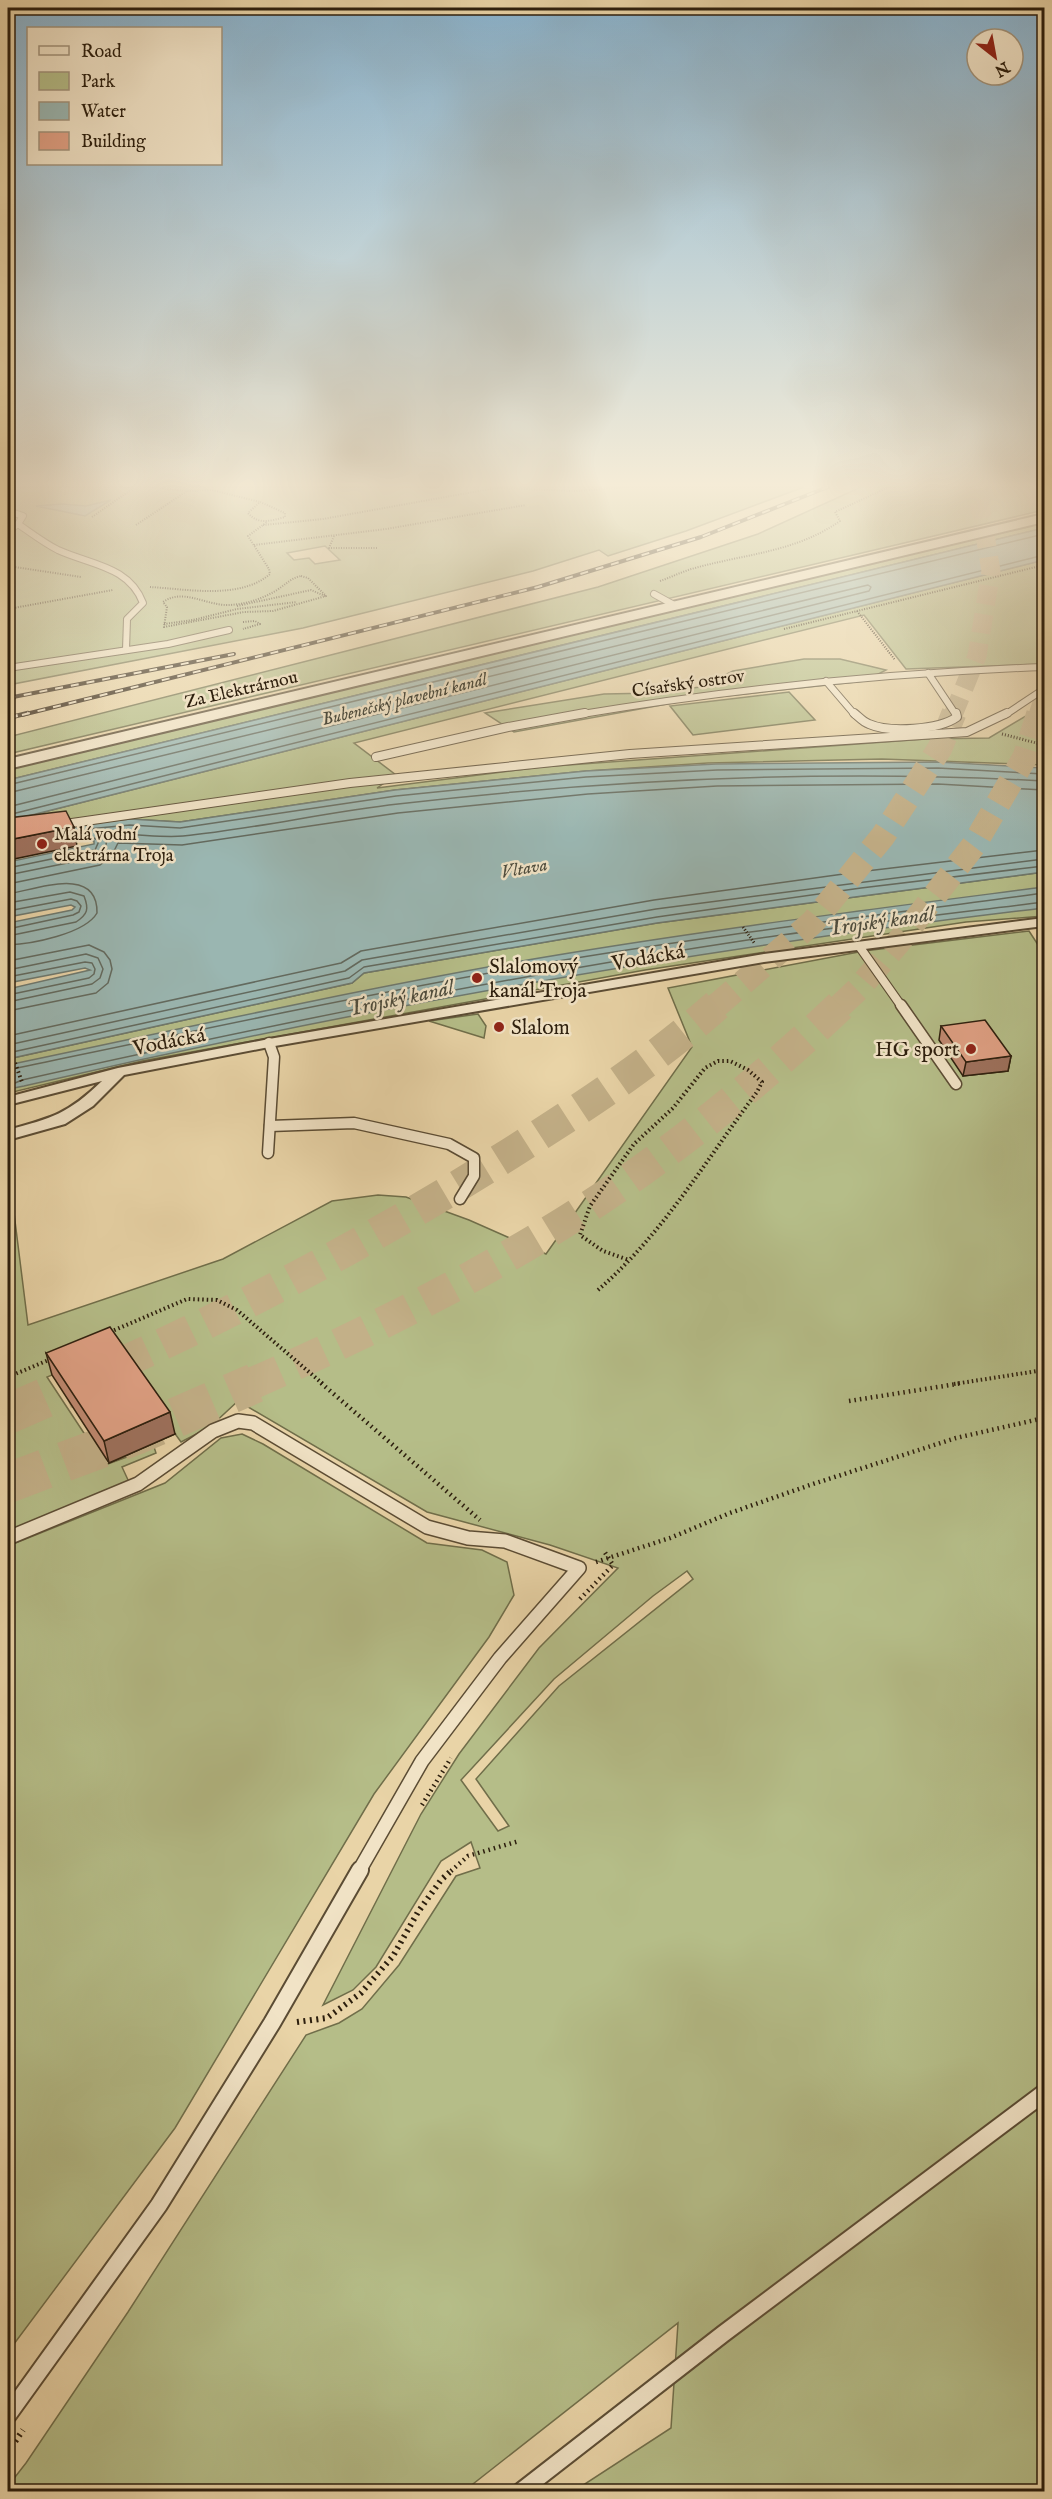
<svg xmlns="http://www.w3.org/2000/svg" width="1052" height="2499" font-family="'IM FELL English',serif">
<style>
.green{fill:#b5bd88;stroke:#706e4a;stroke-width:1.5;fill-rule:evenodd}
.water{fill:#9ab6b1;stroke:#6e796f;stroke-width:1.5}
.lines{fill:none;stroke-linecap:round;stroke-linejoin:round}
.shore{stroke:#636a5f;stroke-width:1.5}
.trunk-tunnel-far3{stroke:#c3b088;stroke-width:19;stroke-dasharray:19 10;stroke-linecap:butt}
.trunk-tunnel-far2{stroke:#c3b088;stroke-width:25;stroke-dasharray:25 12;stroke-linecap:butt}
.trunk-tunnel-far1{stroke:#c3b088;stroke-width:32;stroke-dasharray:32 16;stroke-linecap:butt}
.trunk-tunnel{stroke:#c3b088;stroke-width:40;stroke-dasharray:40 20;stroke-linecap:butt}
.service-far4-casing{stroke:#5b4c34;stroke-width:8}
.service-far3-casing{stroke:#5b4c34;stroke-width:10}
.service-far2-casing{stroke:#5b4c34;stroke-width:13}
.service-far1-casing{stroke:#5b4c34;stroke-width:16}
.service-casing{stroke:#5b4c34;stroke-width:20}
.pedestrian-casing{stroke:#5b4c34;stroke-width:4}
.minor-casing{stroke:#5b4c34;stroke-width:4}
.path-far4{stroke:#2c1e0d;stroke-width:2;stroke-dasharray:1 1.5;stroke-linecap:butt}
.path-far3{stroke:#2c1e0d;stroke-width:3;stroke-dasharray:1 2;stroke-linecap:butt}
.path-far2{stroke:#2c1e0d;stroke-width:4;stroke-dasharray:1.5 3;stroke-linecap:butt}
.path-far1{stroke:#2c1e0d;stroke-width:4.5;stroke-dasharray:1.5 4;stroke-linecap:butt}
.path{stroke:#2c1e0d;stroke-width:6;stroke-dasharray:2 4.5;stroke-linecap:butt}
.service-far4{stroke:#f1e3c6;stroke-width:6}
.service-far3{stroke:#f1e3c6;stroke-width:8}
.service-far2{stroke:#f1e3c6;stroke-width:10}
.service-far1{stroke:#f1e3c6;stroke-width:13}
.service{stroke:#f1e3c6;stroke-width:16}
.pedestrian{fill:#f1e3c6;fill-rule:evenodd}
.minor{fill:#f1e3c6;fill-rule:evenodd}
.rail-far1-casing{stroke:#2c1e0d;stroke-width:4}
.rail-casing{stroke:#2c1e0d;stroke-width:4.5}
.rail-far1{stroke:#f1e3c6;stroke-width:2;stroke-dasharray:8;stroke-linecap:butt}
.rail{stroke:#f1e3c6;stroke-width:3;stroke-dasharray:10;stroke-linecap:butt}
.wall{fill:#c28a72;stroke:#2c1e0d;stroke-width:1.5}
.shaded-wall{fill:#9e715d;stroke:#2c1e0d;stroke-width:1.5}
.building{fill:#e1a185;stroke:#2c1e0d;stroke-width:1.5}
.poi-dot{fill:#8f2418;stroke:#f1e3c6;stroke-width:2}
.labels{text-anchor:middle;stroke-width:5;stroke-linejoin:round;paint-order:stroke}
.far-street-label{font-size:18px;fill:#2c1e0d;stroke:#f1e3c6}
.far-water-label{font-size:18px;font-style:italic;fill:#4d4c3e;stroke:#f1e3c6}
.far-poi-label{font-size:18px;fill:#2c1e0d;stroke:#f1e3c6;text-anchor:start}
.street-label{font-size:21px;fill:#2c1e0d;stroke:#f1e3c6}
.poi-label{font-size:21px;fill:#2c1e0d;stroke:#f1e3c6;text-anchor:start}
.water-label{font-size:22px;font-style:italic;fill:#4d4c3e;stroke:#f1e3c6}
</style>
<rect width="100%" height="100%" fill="#e9d4a7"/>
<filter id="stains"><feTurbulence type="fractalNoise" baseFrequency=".00333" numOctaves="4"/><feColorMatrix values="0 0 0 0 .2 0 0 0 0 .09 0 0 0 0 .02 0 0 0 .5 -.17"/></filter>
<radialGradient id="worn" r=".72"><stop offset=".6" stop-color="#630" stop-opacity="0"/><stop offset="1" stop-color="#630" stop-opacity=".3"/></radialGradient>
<!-- green -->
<g class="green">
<path d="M8,487H804L686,531L608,556L599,550L533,571L303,628L8,685ZM325,546L340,560L315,564L309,558L294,560L287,553Z"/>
<path d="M861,487H1044V510L8,754V737L598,587L758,534Z"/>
<path d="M1044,521V528L8,780V769Z"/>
<path d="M1044,560V664L906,669L864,615L354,743L396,775L377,788L541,767L926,739L989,738L1044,705V765L882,759L708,763L586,771L395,790L180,822L130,819L8,821Z"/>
<path d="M804,659H840L886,670L865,681L689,700L514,732L485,713L604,694L656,693L700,687L733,671Z"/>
<path d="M789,692L815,720L693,735L670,706Z"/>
<path d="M1044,872V916L966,922L645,970L142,1061L9,1093L14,1088L8,1069V1059L352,983L364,973L657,923Z"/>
<path d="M1029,931L1044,954V2491H574L671,2428L678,2323L464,2491H8V2486L26,2463L128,2312L306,2035L339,2023L362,2009L399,1965L456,1876L480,1868L471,1842L441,1861L376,1967L353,1990L323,2005L421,1814L459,1754L539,1648L618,1568L550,1545L427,1512L238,1401L210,1427L181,1442L114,1349L47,1377L105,1465L154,1447L156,1453L122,1467L129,1482L8,1531V1165L28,1325L223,1259L332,1201L378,1195L406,1197L469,1220L546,1254L692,1047L668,988L864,951ZM687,1571L693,1579L559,1686L476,1779L509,1826L498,1831L461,1780L554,1679L653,1596Z"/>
<path d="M478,1014L486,1026L484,1038L429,1021Z"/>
<path d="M242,1434L263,1444L427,1543L482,1550L507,1562L514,1595L489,1637L374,1794L175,2128L8,2352V1546L165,1483L221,1438Z"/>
</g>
<!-- water -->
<g class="water">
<path d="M111,500L85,516L36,506L62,504L86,506Z"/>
<path d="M1044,528V560L8,821V780Z"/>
<path d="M938,762L1044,768V872L657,923L364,973L352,983L8,1059V989L90,970L85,968L8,983V923L72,910L75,907L71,905L8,917V862L94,844V841H75L68,826L130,819L180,822L395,790L586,771L716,764Z"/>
<path d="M1044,887V908C701,948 361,1008 24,1086L14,1088L8,1094V1065C175,1030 342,993 510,963C688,932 866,910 1044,887Z"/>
</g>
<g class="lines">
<!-- shore -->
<g class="shore">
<path d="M8,785L1044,534"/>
<path d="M8,793L868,585L871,587L869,591L8,807"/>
<path d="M8,815L1044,555"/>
<path d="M8,868L95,850L99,841L87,834L88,829L130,825L180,828L396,796L586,777L717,770L938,768L1044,774"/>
<path d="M8,875L97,857L105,849L108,835C133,833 159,838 183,836C255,829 326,812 398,804C613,779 828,769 1044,781"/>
<path d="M8,884L100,865L111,857L118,843L182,845L398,813L588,794L717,786L938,784L1044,790"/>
<path d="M8,894C37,889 98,865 97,913C85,934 31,944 8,945"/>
<path d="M8,903L70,892L84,896C89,909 88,914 76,922L8,936"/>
<path d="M8,911L71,899L77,901L81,906L79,912L73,915L8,929"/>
<path d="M8,961L89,945L104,952L110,960L112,969L108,983L96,993L8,1011"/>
<path d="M8,970L86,954L98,958L103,969L100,978L92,984L8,1002"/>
<path d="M8,977L85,962L92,963L95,969L94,974L89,978L8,995"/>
<path d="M8,1036L341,963L361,951L654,900L858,872L1044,850"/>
<path d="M8,1045L345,971L362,960L656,909L1044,859"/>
<path d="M8,1053L349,978L364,967L657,917L861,888L1044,866"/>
<path d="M8,1070C175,1035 342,999 511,969C687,938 866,917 1044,893"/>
<path d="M8,1086L22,1080C265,1026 508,976 754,939C851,925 947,914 1044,902"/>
</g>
<!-- trunk-tunnel-far3 -->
<g class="trunk-tunnel-far3">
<path d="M1032,487L1044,522"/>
<path d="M953,715L977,656L991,571L980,505L973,487"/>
<path d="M1038,715L1044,697"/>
</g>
<!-- trunk-tunnel-far2 -->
<g class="trunk-tunnel-far2">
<path d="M715,1007L813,922L883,836L940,748L954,713"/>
<path d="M839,1007L858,989L897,944L974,845L1025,757L1039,713"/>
</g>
<!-- trunk-tunnel-far1 -->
<g class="trunk-tunnel-far1">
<path d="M75,1384C225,1318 372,1241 511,1153C582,1108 654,1061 717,1005"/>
<path d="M251,1384C384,1326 532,1251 649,1165C716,1116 780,1063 841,1005"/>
</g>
<!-- trunk-tunnel -->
<g class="trunk-tunnel">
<path d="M8,1414L79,1383"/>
<path d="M8,1483L138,1434L255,1383"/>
</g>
<defs>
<g id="service-far4">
<path d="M8,511L23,516L18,524L8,531"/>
<path d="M18,524C31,533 44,543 58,550C91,565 129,566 143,603L127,619L126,650"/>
<path d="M654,594L674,605"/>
<path d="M8,668L168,644L229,630"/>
<path d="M928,673L956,715"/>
<path d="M826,681L855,715"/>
<path d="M576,715C731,689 887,673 1044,667"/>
<path d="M1005,715L1044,689"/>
</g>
<g id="service-far3">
<path d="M854,713C859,717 863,722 869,724C889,733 939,730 957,717L956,713"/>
<path d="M376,757L508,727L585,713"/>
<path d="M58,825L350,783L630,754L967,732L1007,713"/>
<path d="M859,946L902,1007"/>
</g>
<g id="service-far2">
<path d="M901,1005L956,1084"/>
<path d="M270,1126L354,1123L449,1144L474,1158V1176L460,1199"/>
<path d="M268,1153L274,1057L269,1043"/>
</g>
<path id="service-far1" d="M8,1538L138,1484L213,1431L238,1421L253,1423L427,1527L468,1538L505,1541L579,1568L500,1658L422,1761L359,1871"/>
<g id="service">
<path d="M8,2415L159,2205L272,2023L360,1870"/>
<path d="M520,2492L723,2334L1044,2093"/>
</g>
<path id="pedestrian" d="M1044,918V926L764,962L269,1047L124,1075L93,1106L65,1124L8,1140V1130C52,1118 68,1114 102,1081L8,1105V1097L118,1068L269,1039L764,954Z"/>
<path id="minor" d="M1044,514V522L8,769V759Z"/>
</defs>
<!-- service-far4 casing -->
<use href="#service-far4" class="service-far4-casing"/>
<!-- service-far3 casing -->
<use href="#service-far3" class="service-far3-casing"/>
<!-- service-far2 casing -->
<use href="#service-far2" class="service-far2-casing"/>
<!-- service-far1 casing -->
<use href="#service-far1" class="service-far1-casing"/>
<!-- service casing -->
<use href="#service" class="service-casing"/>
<!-- pedestrian casing -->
<use href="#pedestrian" class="pedestrian-casing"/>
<!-- minor casing -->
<use href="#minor" class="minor-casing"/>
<!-- path-far4 -->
<g class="path-far4">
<path d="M150,487L188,491L212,490L260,502"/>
<path d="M499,488L576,491L629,487"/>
<path d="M8,491L26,487"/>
<path d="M260,502L285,513V517C271,521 258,525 248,513Z"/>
<path d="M92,517L135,487"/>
<path d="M136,525L187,491"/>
<path d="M263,525L323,519L501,487"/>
<path d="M334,536L329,548H377"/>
<path d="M254,545L386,529L526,505"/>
<path d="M8,566L81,577"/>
<path d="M301,576L308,578L326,596L273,611L244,612L164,627L167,607L163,602C183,588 205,605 227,605C244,605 262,599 277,590C285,585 291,578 301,576Z"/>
<path d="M660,581C672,577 683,571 695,568C745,554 796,552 840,521L835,512L889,487"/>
<path d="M150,587C187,589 240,600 270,574L269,569L248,536L267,522"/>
<path d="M237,606L311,590L325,596"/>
<path d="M8,609L113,590"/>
<path d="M857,611L895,660"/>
<path d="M243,622L255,621L260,624L243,629"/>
<path d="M164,624L193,620L237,609L297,602"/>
<path d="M784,629L1044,565"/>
</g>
<!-- path-far3 -->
<g class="path-far3">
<path d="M1002,734L1044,745"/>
<path d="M743,927L755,944"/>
</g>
<!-- path-far2 -->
<g class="path-far2">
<path d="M15,1063L22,1082"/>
<path d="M598,1290C663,1234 706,1160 757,1092L762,1082L748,1070L730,1061H718L705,1068L673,1108L634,1144L590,1206L580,1235L603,1251L629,1260"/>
<path d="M110,1332L187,1299L217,1300L237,1310L323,1384"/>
<path d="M8,1377L51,1359"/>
<path d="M954,1384L1044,1370"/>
</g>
<!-- path-far1 -->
<g class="path-far1">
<path d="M321,1383L480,1520"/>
<path d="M849,1401L963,1383"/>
<path d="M596,1562L670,1538L730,1513L813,1484L956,1438L1044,1418"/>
<path d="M580,1599L613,1565L604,1551"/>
<path d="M422,1805L451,1758"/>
<path d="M451,1871L468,1856L519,1841"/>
</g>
<!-- path -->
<g class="path">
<path d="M297,2022L327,2018L361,1993L393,1956L418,1912L441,1880L452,1870"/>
<path d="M8,2452L23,2430"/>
</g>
<!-- service-far4 -->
<use href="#service-far4" class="service-far4"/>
<!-- service-far3 -->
<use href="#service-far3" class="service-far3"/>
<!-- service-far2 -->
<use href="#service-far2" class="service-far2"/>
<!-- service-far1 -->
<use href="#service-far1" class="service-far1"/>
<!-- service -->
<use href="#service" class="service"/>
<!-- pedestrian -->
<use href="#pedestrian" class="pedestrian"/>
<!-- minor -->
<use href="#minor" class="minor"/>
<defs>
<g id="rail-far1">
<path d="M8,698L234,654"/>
<path d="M22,715L538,587L701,537L828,487"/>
</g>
<path id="rail" d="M8,718L28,713"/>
</defs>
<!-- rail-far1 casing -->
<use href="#rail-far1" class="rail-far1-casing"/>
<!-- rail casing -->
<use href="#rail" class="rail-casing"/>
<!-- rail-far1 -->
<use href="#rail-far1" class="rail-far1"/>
<!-- rail -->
<use href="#rail" class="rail"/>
</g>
<!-- wall -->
<g class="wall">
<path d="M941,1026L1011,1056L1008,1071L963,1076L939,1040Z"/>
<path d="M46,1353L175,1434L109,1463L52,1375Z"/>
</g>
<!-- shaded-wall -->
<g class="shaded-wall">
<path d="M74,827L77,846L9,860L8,855V840Z"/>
<path d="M1011,1056L1008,1071L963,1076L966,1062Z"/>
<path d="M170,1412L175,1434L109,1463L104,1441Z"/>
</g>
<!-- building -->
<g class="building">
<path d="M66,811L74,827L8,840V818Z"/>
<path d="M985,1020L1011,1056L966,1062L941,1026Z"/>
<path d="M110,1327L170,1412L104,1441L46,1353Z"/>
</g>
<!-- sky -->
<linearGradient id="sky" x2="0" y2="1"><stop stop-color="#89b5d2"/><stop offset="0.58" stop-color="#f5ecd7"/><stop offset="1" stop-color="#f5ecd7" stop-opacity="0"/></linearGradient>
<rect width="1052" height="837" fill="url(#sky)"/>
<!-- markers -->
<g class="poi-dot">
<circle cx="42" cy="844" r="6"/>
<circle cx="477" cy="978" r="6"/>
<circle cx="499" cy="1027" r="6"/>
<circle cx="971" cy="1049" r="6"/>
</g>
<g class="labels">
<!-- far-street labels -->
<g class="far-street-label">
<text transform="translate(688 683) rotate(-8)" y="6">Císařský ostrov</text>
<text transform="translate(241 689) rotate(-13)" y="6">Za Elektrárnou</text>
</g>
<!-- far-water labels -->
<g class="far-water-label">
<text transform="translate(404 699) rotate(-14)" y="6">Bubenečský plavební kanál</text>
<text transform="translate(524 868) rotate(-10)" y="6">Vltava</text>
</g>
<!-- far-poi labels -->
<g class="far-poi-label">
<text x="54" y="840">Malá vodní<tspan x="54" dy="21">elektrárna Troja</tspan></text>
</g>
<!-- street labels -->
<g class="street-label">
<text transform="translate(648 957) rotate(-10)" y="7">Vodácká</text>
<text transform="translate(169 1041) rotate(-11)" y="7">Vodácká</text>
</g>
<!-- poi labels -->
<g class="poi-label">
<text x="489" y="973">Slalomový<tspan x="489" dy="24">kanál Troja</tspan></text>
<text x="511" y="1034">Slalom</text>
<text x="959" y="1056" text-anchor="end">HG sport</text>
</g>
<!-- water labels -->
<g class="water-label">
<text transform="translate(880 920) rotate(-8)" y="8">Trojský kanál</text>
<text transform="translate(400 997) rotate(-12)" y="8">Trojský kanál</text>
</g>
</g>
<!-- margin -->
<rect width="1052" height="2499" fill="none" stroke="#e9d4a7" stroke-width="30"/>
<rect x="9" y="9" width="1034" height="2481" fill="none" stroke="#2c1e0d" stroke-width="3"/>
<rect x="15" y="15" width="1022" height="2469" fill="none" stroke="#2c1e0d" stroke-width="1.5"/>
<!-- legend -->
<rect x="27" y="27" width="195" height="138" fill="#f1e3c6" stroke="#a2947c" stroke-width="1.5"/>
<rect x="39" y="46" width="30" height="9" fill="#f1e3c6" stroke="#a2947c" stroke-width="1.5"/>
<text x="81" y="57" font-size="18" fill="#2c1e0d">Road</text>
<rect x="39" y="72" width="30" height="18" fill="#b5bd88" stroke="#a2947c" stroke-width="1.5"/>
<text x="81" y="87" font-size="18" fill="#2c1e0d">Park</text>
<rect x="39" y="102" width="30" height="18" fill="#9ab6b1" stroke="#a2947c" stroke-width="1.5"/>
<text x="81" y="117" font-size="18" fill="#2c1e0d">Water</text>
<rect x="39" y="132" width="30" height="18" fill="#e1a185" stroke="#a2947c" stroke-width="1.5"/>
<text x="81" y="147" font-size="18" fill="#2c1e0d">Building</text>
<!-- north arrow -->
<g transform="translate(995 57) rotate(149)"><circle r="28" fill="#f1e3c6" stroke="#a2947c" stroke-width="1.5"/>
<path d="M0-4.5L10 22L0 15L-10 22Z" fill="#8f2418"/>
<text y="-9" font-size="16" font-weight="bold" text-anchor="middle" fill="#2c1e0d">N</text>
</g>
<rect width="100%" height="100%" filter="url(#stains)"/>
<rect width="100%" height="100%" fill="url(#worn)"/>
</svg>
